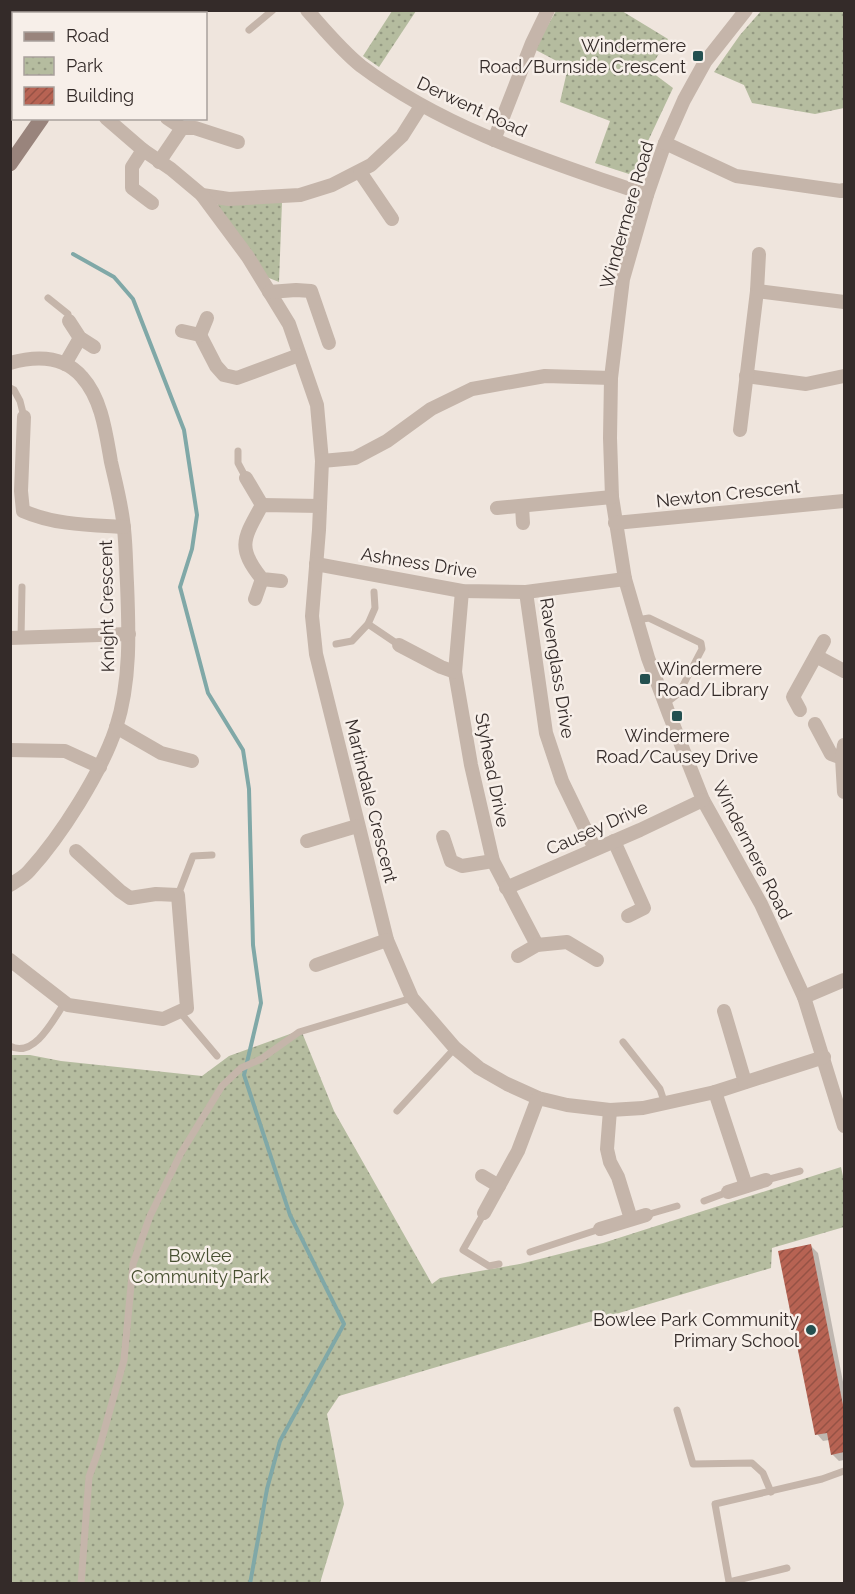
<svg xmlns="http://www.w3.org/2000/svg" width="855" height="1594" font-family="Raleway,sans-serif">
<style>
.park{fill:url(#park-dots)}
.shadow{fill:#0003}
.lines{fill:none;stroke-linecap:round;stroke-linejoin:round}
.stream{stroke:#80a8a7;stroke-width:4}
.building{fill:url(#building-hatch)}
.lane{stroke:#c5b5aa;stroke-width:7}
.street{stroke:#c5b5aa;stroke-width:14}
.secondary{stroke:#99847c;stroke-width:15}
.poi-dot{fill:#245050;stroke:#f7efe9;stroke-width:2}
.labels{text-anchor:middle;stroke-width:5;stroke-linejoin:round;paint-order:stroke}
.poi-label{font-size:18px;fill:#342b29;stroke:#f7efe9;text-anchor:end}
.street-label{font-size:18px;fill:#342b29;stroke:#f7efe9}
.park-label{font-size:18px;fill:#464f30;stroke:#f7efe9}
</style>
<defs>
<pattern id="park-dots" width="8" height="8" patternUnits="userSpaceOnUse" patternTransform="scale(1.5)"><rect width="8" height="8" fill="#b5bc9f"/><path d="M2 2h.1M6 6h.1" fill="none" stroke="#949982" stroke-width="1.8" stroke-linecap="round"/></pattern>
<pattern id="building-hatch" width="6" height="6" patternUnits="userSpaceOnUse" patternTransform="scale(1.5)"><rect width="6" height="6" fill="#b76353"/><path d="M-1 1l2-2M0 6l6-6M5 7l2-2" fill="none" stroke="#965245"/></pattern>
</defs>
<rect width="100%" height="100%" fill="#efe5dd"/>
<!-- park -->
<g class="park">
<path d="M392,11H416L379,67L363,56Z"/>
<path d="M556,11H622L668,39L649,70L673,88L632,175L595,163L610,121L560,102L568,67L534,49Z"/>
<path d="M761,11H844V108L815,114L752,103L744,85L714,72L740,35Z"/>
<path d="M218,201L282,202L279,282L264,276L217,210Z"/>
<path d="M301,1030L334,1111L432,1284L440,1278L520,1264L603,1243L841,1167L844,1181V1227L772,1248L771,1268L339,1396L327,1414L344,1504L320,1583H11L10,1055H30L61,1061L202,1076L229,1056Z"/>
</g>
<!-- shadow -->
<path class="shadow" d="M811,1246L818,1253L844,1387V1460L839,1461L832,1454L829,1440L823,1441L817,1434Z"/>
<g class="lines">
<!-- stream -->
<path class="stream" d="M73,254L114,277L133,299L184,430L197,515L192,549L180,587L208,693L243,750L249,789L253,945L261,1003L244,1075L290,1215L344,1324L280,1441L267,1489L250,1584"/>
</g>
<!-- building -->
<path class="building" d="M811,1244L844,1410V1452L831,1455L827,1433L815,1435L778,1251Z"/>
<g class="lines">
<!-- lane -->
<g class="lane">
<path d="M249,30L273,10"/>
<path d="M10,106L14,107"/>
<path d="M48,298L68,314L69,321"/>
<path d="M10,388L14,390L20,401L24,417"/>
<path d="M238,451V463L246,478"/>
<path d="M637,620L649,618L701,643L702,649L679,693L665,704"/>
<path d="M368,624L399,645"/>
<path d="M21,638L22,587"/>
<path d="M336,644L352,641L368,624L375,608L374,592"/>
<path d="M178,895L193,856L212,855"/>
<path d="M179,1011L217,1056"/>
<path d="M623,1042L660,1089L665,1104"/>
<path d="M10,1046C34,1059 54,1019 65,1002"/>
<path d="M397,1111L455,1048"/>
<path d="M766,1180L800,1171"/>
<path d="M704,1201L728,1192"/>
<path d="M484,1213L463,1250L489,1266L499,1264"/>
<path d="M646,1215L677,1206"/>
<path d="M530,1252L600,1229"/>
<path d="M677,1410L693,1464L752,1463L763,1473L771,1492"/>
<path d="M787,1568L729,1582L715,1504L822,1479L844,1471"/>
<path d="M81,1584L89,1477L99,1449L124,1360L133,1264L150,1216L181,1153L222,1086L241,1068L261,1059L299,1032L412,998"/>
</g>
<!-- street -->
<g class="street">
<path d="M104,10L108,14"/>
<path d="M307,10C324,29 341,50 361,66C446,130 548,161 647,195"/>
<path d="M746,10L705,62L684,100L665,143L647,195L623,279L611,378L610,438L612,497L625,579L648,658L669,714L703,800L761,904L804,997L844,1126"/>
<path d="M106,118L143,150L171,169L202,195L229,199L300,195L332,185L371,165L402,136L421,106"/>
<path d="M182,128H195L238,142"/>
<path d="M494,140L532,43L548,10"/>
<path d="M665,143L736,176L841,191L844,190"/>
<path d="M143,150L132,167V188L152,203"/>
<path d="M159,162L182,128L167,118"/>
<path d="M360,172L392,219"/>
<path d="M202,195L248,257L289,324L317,405L322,461L319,530L312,616L316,654L387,940L412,998L455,1048L479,1068L507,1084L538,1098L567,1105L610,1110L643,1108L715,1092L824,1057"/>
<path d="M757,291L844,302"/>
<path d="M269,292L296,290L311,291L329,343"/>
<path d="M69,321L80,338L94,347"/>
<path d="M182,331L200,335L216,366L224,375L237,378L299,355"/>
<path d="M200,335L207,318"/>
<path d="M10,363C35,356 63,355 82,377C102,399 106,434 111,462C116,484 122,506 124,529C126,547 126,565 127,583C129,631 131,681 116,728C101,773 61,836 29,871C24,877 16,881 10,885"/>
<path d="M65,364L80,338"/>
<path d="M746,376L806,384L844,376"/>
<path d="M24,417L21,491L23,511C55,525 90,525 124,527"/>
<path d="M740,430L757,291L759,254"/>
<path d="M322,461L355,458L387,441L431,409L472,389L545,376L611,378"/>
<path d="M246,478L262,505"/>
<path d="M522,506L523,523"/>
<path d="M497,508L612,497"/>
<path d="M615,523L844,501"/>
<path d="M316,564L462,591L526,592L625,579"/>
<path d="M281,581L262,579C236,547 244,538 262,505L320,506"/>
<path d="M462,591L455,672L471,765L493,861L537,945"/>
<path d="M526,592L546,733L562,781L595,849"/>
<path d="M255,599L262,579"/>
<path d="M10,638L129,634"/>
<path d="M399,645L441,667L455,672"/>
<path d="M816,656L844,671"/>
<path d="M800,710L793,697L824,641"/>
<path d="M815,724L831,754L842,758"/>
<path d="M116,727L161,753L192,761"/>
<path d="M844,745L842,758L844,792"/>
<path d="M10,750L65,751L100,767"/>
<path d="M443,837L451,861L462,866L493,861"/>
<path d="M307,841L357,826"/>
<path d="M614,841L644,908L628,916"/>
<path d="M506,888L640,830L703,800"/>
<path d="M518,956L537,945L567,942L597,960"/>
<path d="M10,960L68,1005L163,1019L187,1008L178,895L156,894L130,898L120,891L76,851"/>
<path d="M316,965L387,940"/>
<path d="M804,997L844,980"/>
<path d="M724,1011L745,1082"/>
<path d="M715,1092L746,1186"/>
<path d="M610,1110L607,1149L610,1162L618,1177L631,1219"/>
<path d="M482,1176L499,1186"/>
<path d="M728,1192L766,1180"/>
<path d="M484,1213L518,1151L538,1098"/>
<path d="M600,1229L646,1215"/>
</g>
<!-- secondary -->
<g class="secondary">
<path d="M124,14L127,10"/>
<path d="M10,164L42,118"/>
</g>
</g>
<!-- markers -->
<g class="poi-dot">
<rect x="692" y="50" width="12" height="12" rx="3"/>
<rect x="639" y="673" width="12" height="12" rx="3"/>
<rect x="671" y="710" width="12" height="12" rx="3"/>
<circle cx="811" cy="1330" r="6"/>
</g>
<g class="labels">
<!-- poi labels -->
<g class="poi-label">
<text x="686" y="52">Windermere<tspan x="686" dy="21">Road/Burnside Crescent</tspan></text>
<text x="657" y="675" text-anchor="start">Windermere<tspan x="657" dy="21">Road/Library</tspan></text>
<text x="677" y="742" text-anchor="middle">Windermere<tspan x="677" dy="21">Road/Causey Drive</tspan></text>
<text x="799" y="1326">Bowlee Park Community<tspan x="799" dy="21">Primary School</tspan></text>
</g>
<!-- street labels -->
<g class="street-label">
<text transform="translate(472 107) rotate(25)" y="6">Derwent Road</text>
<text transform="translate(627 215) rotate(-74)" y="6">Windermere Road</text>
<text transform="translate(728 494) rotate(-6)" y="6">Newton Crescent</text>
<text transform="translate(419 563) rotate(9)" y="6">Ashness Drive</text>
<text transform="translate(107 606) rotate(-91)" y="6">Knight Crescent</text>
<text transform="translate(557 668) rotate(81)" y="6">Ravenglass Drive</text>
<text transform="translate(492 770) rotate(79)" y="6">Styhead Drive</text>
<text transform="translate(371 801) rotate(76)" y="6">Martindale Crescent</text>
<text transform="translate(597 828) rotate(-24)" y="6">Causey Drive</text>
<text transform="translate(752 850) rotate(63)" y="6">Windermere Road</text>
</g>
<!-- park labels -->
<g class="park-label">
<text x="200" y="1262">Bowlee<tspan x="200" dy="21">Community Park</tspan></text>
</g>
</g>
<!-- border -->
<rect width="855" height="1594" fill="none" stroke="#342b29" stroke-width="24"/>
<!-- legend -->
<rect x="12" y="12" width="195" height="108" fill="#f7efe9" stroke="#a9a19c" stroke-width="1.5"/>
<rect x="24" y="32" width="30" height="9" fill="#99847c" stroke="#a9a19c" stroke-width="1.5"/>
<text x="66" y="42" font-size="18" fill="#342b29">Road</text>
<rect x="24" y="57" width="30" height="18" fill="url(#park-dots)" stroke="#a9a19c" stroke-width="1.5"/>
<text x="66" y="72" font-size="18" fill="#342b29">Park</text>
<rect x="24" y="87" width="30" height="18" fill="url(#building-hatch)" stroke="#a9a19c" stroke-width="1.5"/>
<text x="66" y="102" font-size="18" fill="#342b29">Building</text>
</svg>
